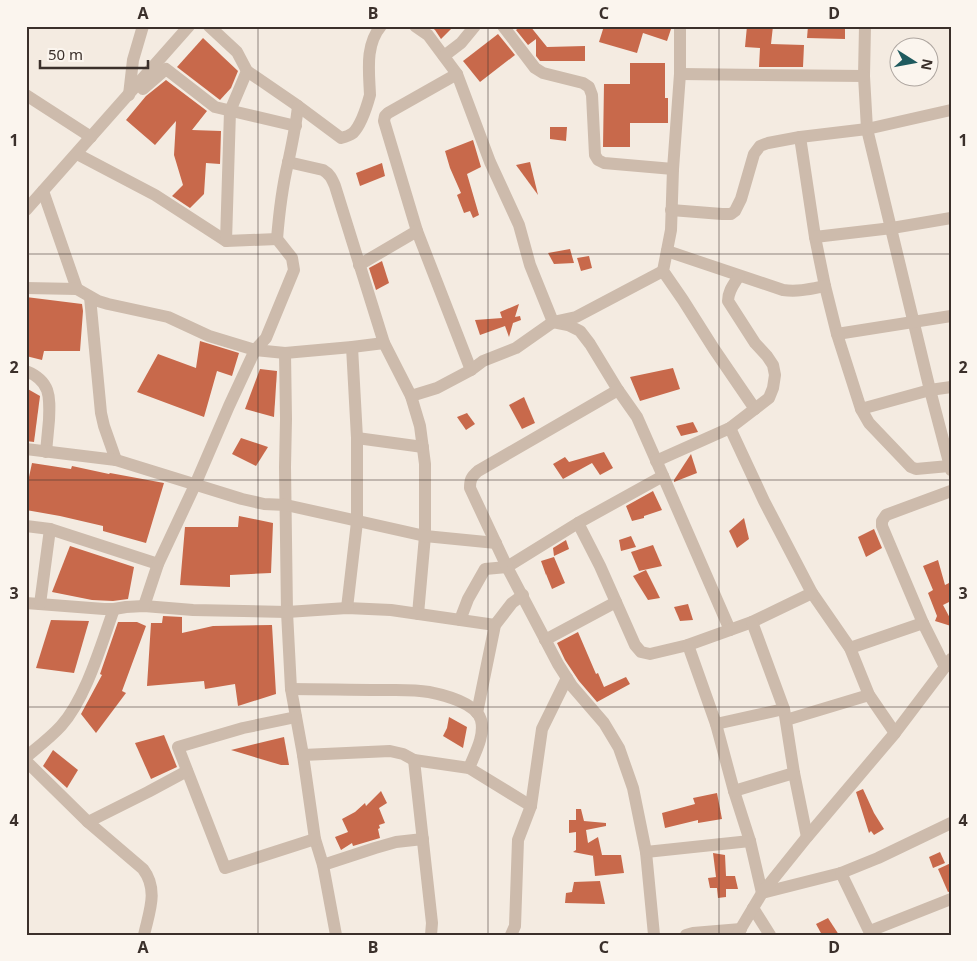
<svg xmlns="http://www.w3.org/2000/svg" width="977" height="961" font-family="'Noto Sans',sans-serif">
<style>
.building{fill:#c8694b}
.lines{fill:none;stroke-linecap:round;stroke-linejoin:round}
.minor{stroke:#cdbbac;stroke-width:12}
.grid{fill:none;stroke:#3b302b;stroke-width:1;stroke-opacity:0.55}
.neatline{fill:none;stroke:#3b302b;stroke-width:2}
.grid-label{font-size:16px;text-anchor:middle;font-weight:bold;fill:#3b302b}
</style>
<rect width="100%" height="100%" fill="#f4ebe1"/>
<!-- building -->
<g class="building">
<path d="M430,26H454L441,39L435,30Z"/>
<path d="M521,26H530L547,47L585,46V61H540L536,56V39L528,45L516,30Z"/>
<path d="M604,26H672L667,41L643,33L637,53L599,42Z"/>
<path d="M747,26H773L771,44L804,45L803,67H759L760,48L745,47Z"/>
<path d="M808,26H845V39L807,38Z"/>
<path d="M498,34L515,55L480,82L463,61Z"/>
<path d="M203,38L238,71L231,88L220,100L177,67Z"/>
<path d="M630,63H665V98H668V123H630V147H603L604,84H630Z"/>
<path d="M166,80L207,111L192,130L221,131L220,164L206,163L204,194L190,208L172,196L183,185L174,155L176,121L155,145L126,120L146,96Z"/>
<path d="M550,127H567L566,141L550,139Z"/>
<path d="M473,140L481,167L467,174L479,215L473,218L470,211L464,213L457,195L461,193L450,168L445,151Z"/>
<path d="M530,162L538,195L516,165Z"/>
<path d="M382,163L385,176L360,186L356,173Z"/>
<path d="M570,249L574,263L554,264L548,253Z"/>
<path d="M589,256L592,268L581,271L577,258Z"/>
<path d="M382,261L389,283L376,290L369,268Z"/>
<path d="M26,297L82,304L83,311L80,351H44L42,360L26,356Z"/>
<path d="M519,304L515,317L520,316L521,320L513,323L509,337L505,326L480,335L475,320L502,318L500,312Z"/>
<path d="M200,341L239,353L232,376L217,371L204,417L137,392L158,354L196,368Z"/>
<path d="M673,368L680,389L640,401L630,377Z"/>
<path d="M260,369L277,371L274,417L245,409Z"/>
<path d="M26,388L40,396L34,442L26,441Z"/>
<path d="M524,397L535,423L522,429L509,405Z"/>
<path d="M467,413L475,424L466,430L457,417Z"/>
<path d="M693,422L698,432L681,436L676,426Z"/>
<path d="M241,438L268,447L256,466L232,454Z"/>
<path d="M604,452L613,468L600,475L592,463L563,479L553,464L565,457L569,462Z"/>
<path d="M691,454L697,473L674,482V480Z"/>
<path d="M32,463L71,469L72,466L109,474L110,473L164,483L146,543L103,531V526L60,516L26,510V491Z"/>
<path d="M653,491L662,510L644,516V518L632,521L626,506Z"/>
<path d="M239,516L273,523L271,573L230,575V587L180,585L185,527H238Z"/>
<path d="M744,518L749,539L737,548L729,531Z"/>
<path d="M874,529L882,548L866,557L858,537Z"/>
<path d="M631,536L636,547L621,551L619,540Z"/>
<path d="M566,540L569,549L554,556L553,548Z"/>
<path d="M653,545L662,566L639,571L631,552Z"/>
<path d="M70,546L134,567L128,599L113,601L92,600L52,592Z"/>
<path d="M554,557L565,583L552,589L546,574V575L541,561Z"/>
<path d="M938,560L945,585L951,582V601L943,605L951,620V626L935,621L937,616L928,593L933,590L923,566Z"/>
<path d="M646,570L660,598L648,600L633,576Z"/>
<path d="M688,604L693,620L680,621L674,607Z"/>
<path d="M163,616L182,617V633L213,626L272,625L276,694L238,706L235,684L205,689L204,681L147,686L151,623H162Z"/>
<path d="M51,620L89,621L74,673L36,668Z"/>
<path d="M118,622H137L146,626L122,691L126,693L96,733L81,714L102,675L100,674Z"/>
<path d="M578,632L596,674L598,673L604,687L626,677L630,684L597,702L579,681L565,660L557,643Z"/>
<path d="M449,717L467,727L463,748L443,736L447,728Z"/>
<path d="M164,735L177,767L151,779L135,743Z"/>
<path d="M284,737L289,765H281L231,750Z"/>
<path d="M53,750L78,770L67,788L43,766Z"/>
<path d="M863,789L874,813L884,829L874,835L871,831L869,833L856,792Z"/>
<path d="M381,791L387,803L379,808L385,823L379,825L380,828L378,829L380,838L353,846L352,843L341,850L335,837L348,832L342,819L355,812L365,803L366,806Z"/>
<path d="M717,793L722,819L698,823V820L665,828L662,813L695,804L693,798Z"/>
<path d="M576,809H581L584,821L606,823V826L586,830L588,843L598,837L602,855H621L624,873L595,876L593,856H594L573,852L576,850V832L569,833V820H576Z"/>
<path d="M940,852L945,863L933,868L929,857Z"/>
<path d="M713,853L725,855L726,876H735L738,889H726V897L718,898L717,888H710L708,878L716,877Z"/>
<path d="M951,863V891L948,892L938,869Z"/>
<path d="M600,881L605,904L565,903L566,893L572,892L574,882Z"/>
<path d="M828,918L839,935H822L816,924Z"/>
</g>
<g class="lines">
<!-- minor -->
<g class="minor">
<path d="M209,26L237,52L247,71L298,106L341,138C345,137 349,136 353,133C361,125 367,106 370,95C369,71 365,45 381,26"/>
<path d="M415,26L428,35L457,74L490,162L519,225L530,265L553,322L568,325L580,331L590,344L618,390L637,417L663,476L578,523L507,567L485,569L468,599L460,620"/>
<path d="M503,26L535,68L543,73L583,83L589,87L592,95L595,155L598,160L604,163L673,169"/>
<path d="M680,26V74L673,169L671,230L663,271L683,300L714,349L755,409"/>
<path d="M865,26L864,76L867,129L930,390L951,470"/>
<path d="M444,56L461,43L475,26"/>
<path d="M457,74L388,113L385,116L384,121L417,231L471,370"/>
<path d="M680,74L864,76"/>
<path d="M143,89L166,69L215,107L296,126"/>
<path d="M26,95L91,137"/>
<path d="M129,95L133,60L143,26"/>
<path d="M800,137L815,237L825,286L837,334L861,409L869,423L911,467L916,469L949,466"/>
<path d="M77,154L155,195L226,241L277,239"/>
<path d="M288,162L323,170C330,174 332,179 335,186L384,343L411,396L420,426L425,464V536L418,614"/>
<path d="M43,191L77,289"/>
<path d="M26,210L189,26"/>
<path d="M671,210L722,214H731L735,211L741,199L754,154L760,146L768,143L800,137L867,129L951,110"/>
<path d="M815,237L892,228L951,218"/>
<path d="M226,241L230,111L247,71"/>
<path d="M667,251L783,290C798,292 810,289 825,286"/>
<path d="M359,265L417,231"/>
<path d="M26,288L77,289L98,301L108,304L168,317L209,336L255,350L285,353L352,347L384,343"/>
<path d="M90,297L101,413L104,426L116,460"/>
<path d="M837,334L951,316"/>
<path d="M285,353L286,419L285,467L287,612L291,689L303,755L315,839L323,865L336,935"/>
<path d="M26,371C51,381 50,397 49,420C48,430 47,441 46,452"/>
<path d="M618,390L478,471C471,477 470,480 470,488L507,567L558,664L572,686L604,723L619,748L633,788L646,852L654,935"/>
<path d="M411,396L437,388L471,370L483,361L516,348L553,322L576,317L663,271"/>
<path d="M861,409L930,390L951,387"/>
<path d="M730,428L764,501L812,593L850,648L869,695L895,733"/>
<path d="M357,438L423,447"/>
<path d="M26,449L116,460L242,499L264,504L286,505L425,536L496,543"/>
<path d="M656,461L730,428L769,398L773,388L775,375L773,365L767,356L755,343L728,301C728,291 734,284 739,276"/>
<path d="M663,476L730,630"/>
<path d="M578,523L600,566L635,645L641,652L650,654L688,645L752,622L812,593"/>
<path d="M26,526L50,529L158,564"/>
<path d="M26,603L104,609H114L126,607L144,606L193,610L287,612L347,608L391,610L495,625"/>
<path d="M40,604L50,529"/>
<path d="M144,606L158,564L195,485L229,406L255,350L266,338L294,270L292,258L277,239C279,214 282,188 288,163C292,144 296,126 298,106"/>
<path d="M347,608L357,522V438L352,347"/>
<path d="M752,622L784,709L794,773L807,837"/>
<path d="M545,640L616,602"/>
<path d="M688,645L716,724L734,791L750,841L762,893L841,873L878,858L951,823"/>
<path d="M850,648L923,623"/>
<path d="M945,667L923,623L882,526V521L886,515L951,491"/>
<path d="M291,689C321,689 350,690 379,690C396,690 413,689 429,692C444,695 476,703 481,720C485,736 475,753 469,768"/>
<path d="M477,713L495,625L512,603L523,595"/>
<path d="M296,717L243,728L178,747L225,868L315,839"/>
<path d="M786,720L869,695"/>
<path d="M716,724L784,709"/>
<path d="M303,755L390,751L403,754L414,760L469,768L531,806"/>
<path d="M26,757C38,747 51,737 61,726C86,698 101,645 114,609"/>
<path d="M414,760L432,923L431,935"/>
<path d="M26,761L88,822"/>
<path d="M734,791L794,773"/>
<path d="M646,852L750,841"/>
<path d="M323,865L375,848L396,842L423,839"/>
<path d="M841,873L871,935"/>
<path d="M753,908L770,935"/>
<path d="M870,931L951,899"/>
<path d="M144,935C149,912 159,890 143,869L88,822L148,792L187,771"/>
<path d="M511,935L515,926L518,840L531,806L542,729L567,678"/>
<path d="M686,935L693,933L741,929"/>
<path d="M737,935L762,893L807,837L895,733L951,659"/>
</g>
</g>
<!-- grid -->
<path class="grid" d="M258,26V935M488,26V935M719,26V935M26,254H951M26,480H951M26,707H951"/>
<!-- border -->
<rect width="977" height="961" fill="none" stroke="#fbf5ee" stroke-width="55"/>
<!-- north arrow -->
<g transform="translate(914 62) rotate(101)"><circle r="24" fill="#fbf5ee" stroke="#aea6a0"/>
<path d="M0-4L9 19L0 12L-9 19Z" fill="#1f5a5e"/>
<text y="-8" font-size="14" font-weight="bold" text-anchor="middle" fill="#3b302b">N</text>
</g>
<!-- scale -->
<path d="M40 60v8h108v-8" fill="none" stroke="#3b302b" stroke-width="2.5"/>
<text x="48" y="60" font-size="15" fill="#3b302b" stroke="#fbf5ee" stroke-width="4" paint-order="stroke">50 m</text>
<rect x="28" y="28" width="922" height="906" class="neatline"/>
<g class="grid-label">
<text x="143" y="19">A</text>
<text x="373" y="19">B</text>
<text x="604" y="19">C</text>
<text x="834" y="19">D</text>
<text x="14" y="146">1</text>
<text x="963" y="146">1</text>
<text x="14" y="373">2</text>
<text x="963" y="373">2</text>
<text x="14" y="599">3</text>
<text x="963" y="599">3</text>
<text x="14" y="826">4</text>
<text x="963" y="826">4</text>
<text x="143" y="953">A</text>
<text x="373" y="953">B</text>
<text x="604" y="953">C</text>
<text x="834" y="953">D</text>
</g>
</svg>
